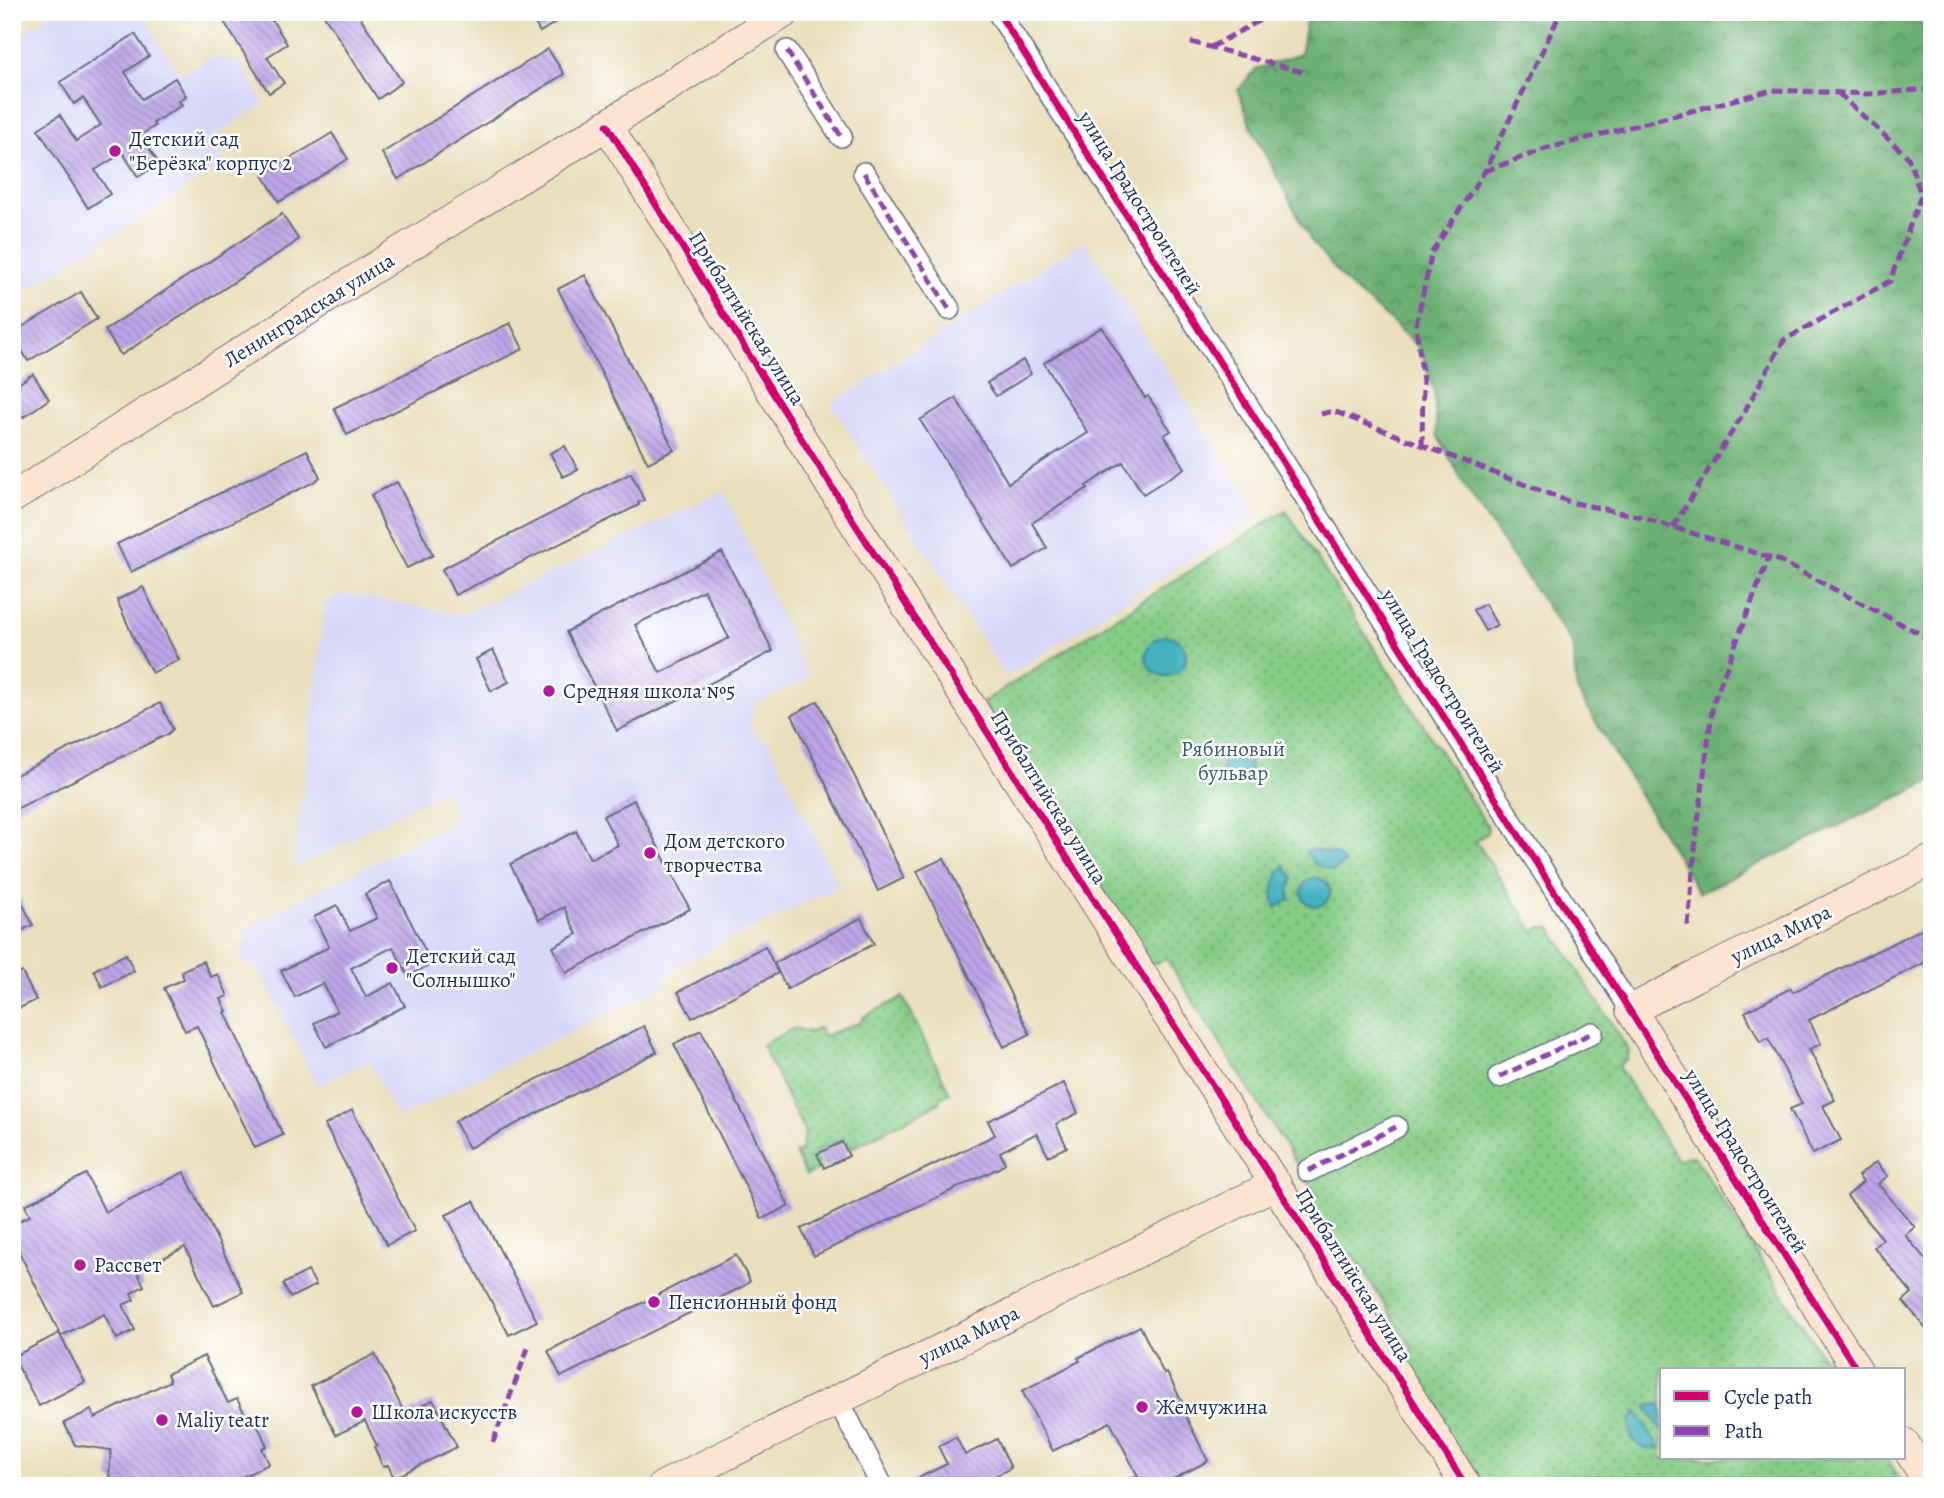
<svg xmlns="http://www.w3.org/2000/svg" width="1944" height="1498" font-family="Alegreya,serif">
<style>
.built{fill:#d8d7f8}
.green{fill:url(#green-dots);stroke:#507e72;stroke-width:2}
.forest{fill:url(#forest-crowns);stroke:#447068;stroke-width:2}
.water{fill:#44b2c0;stroke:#30708f;stroke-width:2}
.building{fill:url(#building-back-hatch);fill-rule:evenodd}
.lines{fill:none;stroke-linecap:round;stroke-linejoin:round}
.street-casing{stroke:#636d7f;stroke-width:24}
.secondary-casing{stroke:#636d7f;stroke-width:32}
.street{stroke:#fff;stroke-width:21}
.secondary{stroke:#fde4d0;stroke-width:30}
.quiet{stroke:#8e44ad;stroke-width:5;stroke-dasharray:10 5;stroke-linecap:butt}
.cycleway-casing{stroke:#fff;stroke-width:11}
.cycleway{stroke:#d6006c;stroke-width:7}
.poi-dot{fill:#b5179e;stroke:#fff;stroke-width:2.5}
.labels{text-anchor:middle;stroke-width:5;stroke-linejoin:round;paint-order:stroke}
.poi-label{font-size:21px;fill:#1b2f5e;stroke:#fff;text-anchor:start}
.street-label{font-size:21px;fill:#1b2f5e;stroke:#fff}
.park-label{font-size:21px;fill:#3b5e6a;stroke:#fff}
</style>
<defs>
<pattern id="green-dots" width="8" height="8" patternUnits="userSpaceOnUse" patternTransform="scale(1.75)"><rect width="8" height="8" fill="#86cc86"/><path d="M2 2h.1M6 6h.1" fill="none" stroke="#6da671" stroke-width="1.8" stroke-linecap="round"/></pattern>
<pattern id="forest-crowns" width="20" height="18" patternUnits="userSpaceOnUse" patternTransform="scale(1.75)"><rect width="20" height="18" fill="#6cb073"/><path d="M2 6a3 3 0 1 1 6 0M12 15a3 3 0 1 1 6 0" fill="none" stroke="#589062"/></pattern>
<pattern id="building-back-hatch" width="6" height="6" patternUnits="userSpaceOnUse" patternTransform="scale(1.75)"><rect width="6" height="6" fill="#bea5e8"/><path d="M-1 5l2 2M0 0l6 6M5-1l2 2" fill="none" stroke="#9a87bf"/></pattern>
</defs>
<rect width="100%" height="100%" fill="#fff"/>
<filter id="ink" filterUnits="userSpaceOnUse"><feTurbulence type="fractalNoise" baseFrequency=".0143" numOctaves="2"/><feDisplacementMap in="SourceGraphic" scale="14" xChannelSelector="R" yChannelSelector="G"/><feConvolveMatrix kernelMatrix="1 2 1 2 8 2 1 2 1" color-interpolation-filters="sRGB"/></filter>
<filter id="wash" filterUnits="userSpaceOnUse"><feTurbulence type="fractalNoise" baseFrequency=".00686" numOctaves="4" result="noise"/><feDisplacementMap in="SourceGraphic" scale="28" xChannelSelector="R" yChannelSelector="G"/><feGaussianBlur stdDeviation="1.57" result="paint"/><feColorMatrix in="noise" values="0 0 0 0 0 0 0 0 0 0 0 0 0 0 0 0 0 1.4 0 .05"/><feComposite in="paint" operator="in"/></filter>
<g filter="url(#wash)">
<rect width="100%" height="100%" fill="#eadfbc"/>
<!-- built -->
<g class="built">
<path d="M55,12H141L179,74L214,57L239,62L265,104L211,139L226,163L12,299V40Z"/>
<path d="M1085,241L1259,516L1006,677L831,404Z"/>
<path d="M724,491L809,678L755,704L749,723L757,741L767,739L839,886L677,966L655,991L398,1118L369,1061L317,1086L263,976L241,960L245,928L460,819L445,789L294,869L325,603L343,593L463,615Z"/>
</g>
<!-- green -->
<g class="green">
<path d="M1286,510L1488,827L1487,833L1476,841L1534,932L1542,927L1551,928L1629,1051L1627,1059L1618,1066L1678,1161L1687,1156H1694L1831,1370H1662V1458H1887L1904,1486H1486L1468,1457L1452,1447L1401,1364L1403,1357L1413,1350L1353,1254L1345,1259L1339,1258L1308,1210L1311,1203L1318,1197L1166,958L1157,963L1150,964L983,702Z"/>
<path d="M903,997L950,1093L940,1098L939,1103L850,1149L844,1138L814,1153L820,1169L806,1176L795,1153L801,1151L805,1133L762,1045L794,1028L811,1032L819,1028L824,1036L861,1022L863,1017Z"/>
</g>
<!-- forest -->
<path class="forest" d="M1317,12H1932V781L1699,893L1577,691L1572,644L1469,493L1437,435L1434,392L1421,350L1389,319L1351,288L1311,241L1252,129L1238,90L1256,69L1300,54L1306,21Z"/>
<!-- water -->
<g class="water">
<circle cx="1166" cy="656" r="20"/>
<circle cx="1236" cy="768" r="14"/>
<path d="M1312,849L1336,855L1345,863L1334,871L1316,865L1305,851Z"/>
<path d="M1284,865L1293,878L1289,889L1290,899L1276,908C1270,892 1275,878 1284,865Z"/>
<circle cx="1316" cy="892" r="14"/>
<path d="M1653,1404L1662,1405V1432L1647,1406Z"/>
<path d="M1637,1411L1659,1448L1644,1449L1632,1439L1630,1422Z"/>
</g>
<g id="blocks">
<!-- building -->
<g class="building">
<path d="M235,12H267L287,44L267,57L284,83L269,93L223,20Z"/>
<path d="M322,12H357L402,82L378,99Z"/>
<path d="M528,12H572L540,32Z"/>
<path d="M135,34L149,56L125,72L142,99L175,78L186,96L179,101L182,105L153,123L155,126L141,135L159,164L138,177L123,153L95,170L110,194L88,208L38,129L60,115L76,141L101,125L83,98L74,104L60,82Z"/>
<path d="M548,49L564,74L398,179L382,153Z"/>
<path d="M332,133L348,159L279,202L263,175Z"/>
<path d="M282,214L298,239L293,244L121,355L105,330Z"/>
<path d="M585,275L674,450L648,463L558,289Z"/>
<path d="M81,292L97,319L28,361L12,333Z"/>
<path d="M510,323L523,349L347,435L334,408Z"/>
<path d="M1102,327L1145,398L1148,396L1171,431L1164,435L1185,468L1143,494L1123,462L1086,486L1088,488L1032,523L1047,548L1013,569L920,420L956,398L1008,483L1088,433L1044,363Z"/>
<path d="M1023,360L1031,374L996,396L987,383Z"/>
<path d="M33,374L49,399L24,417L23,416L12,423V388Z"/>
<path d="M565,446L578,470L563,477L550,453Z"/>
<path d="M307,450L320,477L314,482L131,572L117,544Z"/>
<path d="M631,473L644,500L638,503L639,505L455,595L442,569Z"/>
<path d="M397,482L433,555L407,568L385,528L371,495Z"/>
<path d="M722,552L773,651L617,731L566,632ZM704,590L729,638L660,673L635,625Z"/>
<path d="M143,587L179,660L152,673L134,639L117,600Z"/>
<path d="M1485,604L1497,625L1485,631L1473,610Z"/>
<path d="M493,650L509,682L491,691L476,659Z"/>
<path d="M818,701L904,878L878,891L792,715Z"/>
<path d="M160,703L173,729L168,734L12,811V777Z"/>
<path d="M634,800L690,909L566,973L553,947L577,934L564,907L539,920L510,864L576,831L590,859L618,845L603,816Z"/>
<path d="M944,858L1030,1034L1004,1047L917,871Z"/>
<path d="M390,881L432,964L408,976L393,947L351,968L366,997L393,983L405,1006L326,1047L314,1023L337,1011L323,983L295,997L281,971L329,947L314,917L337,905L350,931L377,918L365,894Z"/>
<path d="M12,882L33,925L12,935Z"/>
<path d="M861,918L874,944L787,989L774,963Z"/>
<path d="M1932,924V959L1809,1020L1821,1044L1809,1049L1835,1100L1823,1106L1841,1140L1813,1154L1790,1109L1802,1104L1768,1038L1760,1042L1745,1012L1791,988L1793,992Z"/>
<path d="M765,946L778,973L692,1018L678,992Z"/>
<path d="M126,954L134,971L102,987L94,970Z"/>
<path d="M203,961L211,977L218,974L228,996L221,999L227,1011L225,1012L283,1135L255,1148L197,1026L185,1031L164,988L184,979L181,971Z"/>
<path d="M22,972L36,1000L12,1012V977Z"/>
<path d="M644,1026L657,1052L469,1148L455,1122L461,1117Z"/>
<path d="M701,1030L789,1206L762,1219L674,1044Z"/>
<path d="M1064,1083L1078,1113L1056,1124L1067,1147L1048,1156L1037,1133L1000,1152L1005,1163L999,1168L814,1256L801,1229L995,1135L988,1121Z"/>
<path d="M352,1110L415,1231L387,1245L325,1125Z"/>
<path d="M842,1142L849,1156L824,1168L817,1154Z"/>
<path d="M1876,1162L1888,1176L1878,1184L1915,1227L1905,1235L1932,1267V1335L1903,1301L1912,1293L1874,1247L1883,1239L1847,1196L1863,1182L1858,1176Z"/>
<path d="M184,1172L243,1292L214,1306L185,1247L137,1271L144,1286L131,1293L134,1300L123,1305L135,1330L117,1339L104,1314L61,1336L12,1238V1224L30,1216L25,1205L86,1174L105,1212Z"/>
<path d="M474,1201L537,1321L509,1335L446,1215Z"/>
<path d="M736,1255L750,1281L744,1286L561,1377L548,1351Z"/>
<path d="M308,1271L316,1285L290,1298L283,1284Z"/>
<path d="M1140,1326L1164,1374L1167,1373L1175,1388L1183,1404L1180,1405L1208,1461L1160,1486H1118L1138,1476L1110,1422L1053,1451L1022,1391L1080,1361L1078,1358Z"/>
<path d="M59,1333L85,1382L39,1406L13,1357Z"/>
<path d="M375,1354L405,1414L433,1400L457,1447L394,1478L388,1465L383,1467L374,1447L377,1446L365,1421L336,1435L311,1386Z"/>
<path d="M204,1356L228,1403L237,1399L247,1418L253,1415L267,1446L262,1448L269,1464L224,1486H119L109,1478L111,1450L75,1445L64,1423L91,1410L95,1418L170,1381L167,1374Z"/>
<path d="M956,1437L965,1455L997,1439L1011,1468L976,1486H902L947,1464L938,1446Z"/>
</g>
</g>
</g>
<g filter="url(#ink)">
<use href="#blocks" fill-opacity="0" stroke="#636d7f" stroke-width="2"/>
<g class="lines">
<defs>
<g id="street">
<path d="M998,12L1631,1010"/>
<path d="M787,51L841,136"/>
<path d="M864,173L949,309"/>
<path d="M1499,1077L1592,1033"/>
<path d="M1308,1171L1396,1127"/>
<path d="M838,1400L882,1486"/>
</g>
<g id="secondary">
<path d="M607,125C887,583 1181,1031 1466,1486"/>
<path d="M12,498L388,259L607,125L785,12"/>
<path d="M1857,1370L1631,1010L1694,977L1932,860"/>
<path d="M1904,1443L1931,1486"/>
<path d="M663,1486L1276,1184"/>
</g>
</defs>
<!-- street casing -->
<use href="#street" class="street-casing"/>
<!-- secondary casing -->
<use href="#secondary" class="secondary-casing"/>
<!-- street -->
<use href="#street" class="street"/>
<!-- secondary -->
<use href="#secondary" class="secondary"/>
<!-- quiet -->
<g class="quiet">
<path d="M1191,42L1307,73"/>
<path d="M1211,47L1275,12"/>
<path d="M787,51L841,136"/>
<path d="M1485,171L1545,149L1772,90L1868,94L1932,89"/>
<path d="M864,173L949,309"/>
<path d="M1321,414L1333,411L1570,502L1638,516L1778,560L1932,640"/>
<path d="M1422,445L1423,381L1416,325L1432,252L1485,171L1561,12"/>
<path d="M1673,527L1743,414L1784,340L1890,281L1921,195L1908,157L1838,93"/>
<path d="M1688,926L1696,838L1713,703L1769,557"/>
<path d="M1499,1077L1592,1033"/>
<path d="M1308,1171L1396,1127"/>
<path d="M493,1442L528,1348"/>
</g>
<defs>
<g id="cycleway">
<path d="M998,12L1857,1370"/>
<path d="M607,125C887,583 1181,1031 1466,1486"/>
</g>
</defs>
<!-- cycleway casing -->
<use href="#cycleway" class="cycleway-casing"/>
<!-- cycleway -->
<use href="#cycleway" class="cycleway"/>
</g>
</g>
<!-- markers -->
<g class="poi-dot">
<circle cx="115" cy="151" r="7"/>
<circle cx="549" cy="691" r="7"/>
<circle cx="650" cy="853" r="7"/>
<circle cx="392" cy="968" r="7"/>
<circle cx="80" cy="1265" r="7"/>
<circle cx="654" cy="1302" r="7"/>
<circle cx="1142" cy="1407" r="7"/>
<circle cx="357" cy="1412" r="7"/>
<circle cx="162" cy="1420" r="7"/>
</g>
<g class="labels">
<!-- poi labels -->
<g class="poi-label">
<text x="129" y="146">Детский сад<tspan x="129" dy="24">"Берёзка" корпус 2</tspan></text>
<text x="563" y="698">Средняя школа №5</text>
<text x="664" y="848">Дом детского<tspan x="664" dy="24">творчества</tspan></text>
<text x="406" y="963">Детский сад<tspan x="406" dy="24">"Солнышко"</tspan></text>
<text x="94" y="1272">Рассвет</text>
<text x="668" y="1309">Пенсионный фонд</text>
<text x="1156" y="1414">Жемчужина</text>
<text x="371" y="1419">Школа искусств</text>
<text x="176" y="1427">Maliy teatr</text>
</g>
<!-- street labels -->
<g class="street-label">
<text transform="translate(1140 203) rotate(58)" y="7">улица Градостроителей</text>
<text transform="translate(309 310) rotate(-32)" y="7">Ленинградская улица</text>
<text transform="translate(747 318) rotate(58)" y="7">Прибалтийская улица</text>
<text transform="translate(1443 681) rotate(58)" y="7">улица Градостроителей</text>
<text transform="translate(1049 797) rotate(58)" y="7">Прибалтийская улица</text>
<text transform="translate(1781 934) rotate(-26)" y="7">улица Мира</text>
<text transform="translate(1746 1161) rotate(58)" y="7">улица Градостроителей</text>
<text transform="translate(1354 1275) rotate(58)" y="7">Прибалтийская улица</text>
<text transform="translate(969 1335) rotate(-26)" y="7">улица Мира</text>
</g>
<!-- park labels -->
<g class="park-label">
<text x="1233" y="756">Рябиновый<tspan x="1233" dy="24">бульвар</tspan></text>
</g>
</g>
<!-- margin -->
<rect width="1944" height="1498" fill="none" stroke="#fff" stroke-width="42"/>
<!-- legend -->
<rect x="1660" y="1368" width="245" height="91" fill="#ffffff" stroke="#a4acbf" stroke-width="2"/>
<rect x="1674" y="1391" width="35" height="10" fill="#d6006c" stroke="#a4acbf" stroke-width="2"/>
<text x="1724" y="1404" font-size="21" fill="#1b2f5e">Cycle path</text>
<rect x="1674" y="1426" width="35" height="10" fill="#8e44ad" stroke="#a4acbf" stroke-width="2"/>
<text x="1724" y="1438" font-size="21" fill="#1b2f5e">Path</text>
</svg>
